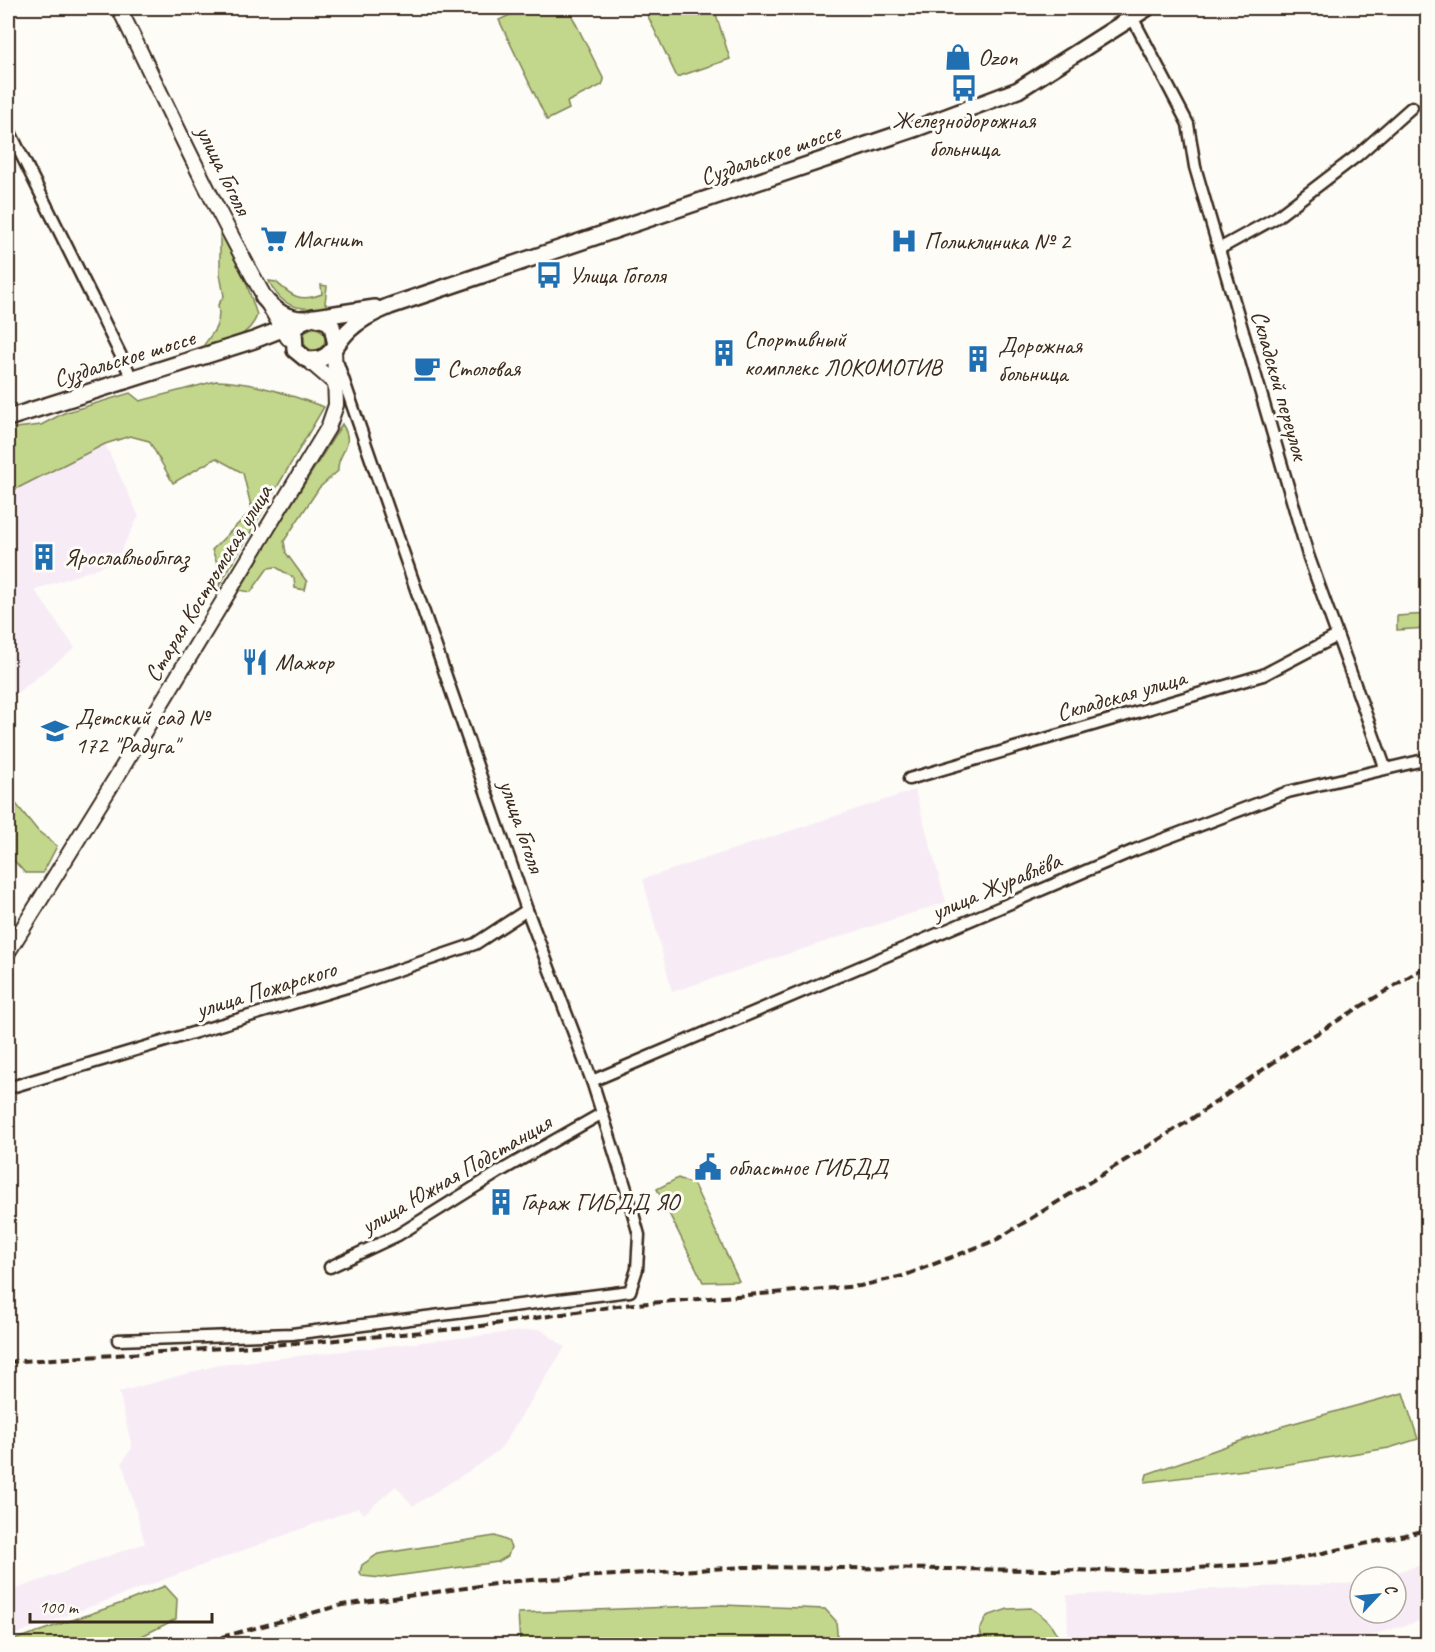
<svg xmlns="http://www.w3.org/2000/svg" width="1435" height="1652" font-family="Caveat,sans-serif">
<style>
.built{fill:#f7ecf6}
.green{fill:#c2d78c;stroke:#7e8055;stroke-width:1.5}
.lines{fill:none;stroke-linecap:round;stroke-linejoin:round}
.minor-casing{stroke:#3b2a1e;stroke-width:15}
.tertiary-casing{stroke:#3b2a1e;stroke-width:18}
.secondary-casing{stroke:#3b2a1e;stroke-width:20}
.minor{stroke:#fdfcf7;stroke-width:10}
.tertiary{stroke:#fdfcf7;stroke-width:14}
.secondary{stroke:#fdfcf7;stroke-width:15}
.rail{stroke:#3b2a1e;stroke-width:4;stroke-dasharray:9 4.5;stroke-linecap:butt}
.labels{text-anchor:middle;stroke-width:6;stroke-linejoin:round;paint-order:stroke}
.poi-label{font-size:24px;fill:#3b2a1e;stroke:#fdfcf7;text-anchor:start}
.street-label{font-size:24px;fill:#3b2a1e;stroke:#fdfcf7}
</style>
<rect width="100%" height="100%" fill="#fdfcf7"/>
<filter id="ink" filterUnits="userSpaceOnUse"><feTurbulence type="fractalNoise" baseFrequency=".0167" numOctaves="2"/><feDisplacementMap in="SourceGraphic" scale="12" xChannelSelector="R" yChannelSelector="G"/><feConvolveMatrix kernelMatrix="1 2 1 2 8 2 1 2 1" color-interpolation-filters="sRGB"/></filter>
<g filter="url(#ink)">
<!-- built -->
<g class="built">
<path d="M105,444L139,516L115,562L35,590L75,648L8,700V493Z"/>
<path d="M915,790L946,902L672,992L643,879Z"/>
<path d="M540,1329L565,1347L501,1448L479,1465L413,1506L396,1486L364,1514L358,1508L8,1637V1592L145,1543L122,1462L132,1448L119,1392L219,1365Z"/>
<path d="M1427,1563V1619L1348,1642L1068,1644L1067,1595L1360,1583V1613H1396V1577H1380Z"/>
</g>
<!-- green -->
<g class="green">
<path d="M525,8H548L550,11L557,8H568L604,80L602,85L567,102L569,109L547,120L499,20Z"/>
<path d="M644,8H714L730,59L677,77Z"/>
<path d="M220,230L246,282L257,315C249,339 223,343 201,349C212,333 222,326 218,305L224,296L220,274Z"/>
<path d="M269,281L276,282C291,295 299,303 322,294L321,285L327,286L325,303L330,308C302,310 282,310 269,281Z"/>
<circle cx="314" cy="339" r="11"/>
<path d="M216,381C255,382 288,394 324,407L219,586V568L212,550L252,510L243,473L216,458L173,483L149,441L130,436L105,444L8,493V429L41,425L64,413L130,393L140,401Z"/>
<path d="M342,424C357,447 336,452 338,471L319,488L284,541L286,553L307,582L305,590L295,588L294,578L276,567L268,568L251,592L238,590Z"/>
<path d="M1427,614V628L1397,630V616Z"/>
<path d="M8,794L38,831L57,846L43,873H25L10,856C12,835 7,816 8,794Z"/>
<path d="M678,1178L694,1185L739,1281L703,1282L657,1189Z"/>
<path d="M1403,1393L1418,1439L1389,1448L1270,1467L1145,1482L1147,1474L1283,1426Z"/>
<path d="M495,1536L508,1541L511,1547L508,1556L498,1562L381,1578L362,1576L360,1572L362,1565L378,1554Z"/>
<path d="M165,1586L177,1599L176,1619L126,1644H8V1642L128,1601Z"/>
<path d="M723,1605L825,1609L836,1621L838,1644H520L518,1613Z"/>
<path d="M1031,1608C1052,1622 1051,1624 1062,1644H983L980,1630L987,1616L1008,1609Z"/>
</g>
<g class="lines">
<defs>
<g id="minor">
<path d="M1132,17L1188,124L1195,167L1308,555L1385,767"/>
<path d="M8,128L132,378"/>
<path d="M1219,249L1277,217L1358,155L1412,107"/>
<path d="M909,779L1263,675L1337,636"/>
<path d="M592,1081L1135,850L1288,792L1428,759"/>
<path d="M8,1088L357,984L475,944L527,910"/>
<path d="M330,1267L398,1235L499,1172L601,1114"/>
<path d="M118,1340L292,1334L630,1291L637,1269L639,1235L627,1192L592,1081L527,910L338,364"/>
</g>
<g id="tertiary">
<path d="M119,8C173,118 225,232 288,338"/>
<path d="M308,360L337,385"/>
<path d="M8,952L122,768L328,428L336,405L334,349"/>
</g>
<g id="secondary">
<path d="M263,297C275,311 287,320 306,319"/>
<path d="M316,317L375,308"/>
<path d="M301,321L294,331L295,350L306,359C330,364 334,344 349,330C360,319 375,312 390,306L917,128L1018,90L1147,8"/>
<path d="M8,418L254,340L313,317L327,321L332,326L336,345"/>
</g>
</defs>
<!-- minor casing -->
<use href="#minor" class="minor-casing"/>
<!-- tertiary casing -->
<use href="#tertiary" class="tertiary-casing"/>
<!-- secondary casing -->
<use href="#secondary" class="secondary-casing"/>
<!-- minor -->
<use href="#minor" class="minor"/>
<!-- tertiary -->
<use href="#tertiary" class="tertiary"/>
<!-- secondary -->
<use href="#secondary" class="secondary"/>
<!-- rail -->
<g class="rail">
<path d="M8,1362L314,1342L467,1328L624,1305L860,1286L903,1276L996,1240L1187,1122L1303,1042L1428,965"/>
<path d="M195,1644L342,1605L516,1581L744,1567L1149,1571L1277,1563L1428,1530"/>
</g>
</g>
</g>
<!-- icons -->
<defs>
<symbol id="shop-bare" viewBox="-9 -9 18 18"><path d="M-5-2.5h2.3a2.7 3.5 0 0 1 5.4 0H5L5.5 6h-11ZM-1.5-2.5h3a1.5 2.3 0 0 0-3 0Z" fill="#1f6fb2" stroke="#fdfcf7" stroke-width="2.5" paint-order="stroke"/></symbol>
<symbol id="bus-bare" viewBox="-9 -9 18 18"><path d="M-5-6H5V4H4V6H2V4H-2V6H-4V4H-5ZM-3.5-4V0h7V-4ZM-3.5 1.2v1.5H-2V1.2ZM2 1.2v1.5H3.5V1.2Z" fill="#1f6fb2" stroke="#fdfcf7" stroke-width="2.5" paint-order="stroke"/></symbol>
<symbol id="supermarket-bare" viewBox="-9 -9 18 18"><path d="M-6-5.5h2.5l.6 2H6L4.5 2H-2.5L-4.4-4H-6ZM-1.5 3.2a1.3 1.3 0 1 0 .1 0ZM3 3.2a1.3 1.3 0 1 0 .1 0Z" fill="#1f6fb2" stroke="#fdfcf7" stroke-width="2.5" paint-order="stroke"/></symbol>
<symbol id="hospital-bare" viewBox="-9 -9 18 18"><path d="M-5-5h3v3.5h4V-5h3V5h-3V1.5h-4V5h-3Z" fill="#1f6fb2" stroke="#fdfcf7" stroke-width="2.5" paint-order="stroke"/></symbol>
<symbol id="building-bare" viewBox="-9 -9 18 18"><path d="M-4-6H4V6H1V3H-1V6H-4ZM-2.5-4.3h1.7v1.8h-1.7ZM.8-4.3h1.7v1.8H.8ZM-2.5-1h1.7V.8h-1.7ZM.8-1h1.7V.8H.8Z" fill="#1f6fb2" stroke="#fdfcf7" stroke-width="2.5" paint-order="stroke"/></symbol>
<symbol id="cafe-bare" viewBox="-9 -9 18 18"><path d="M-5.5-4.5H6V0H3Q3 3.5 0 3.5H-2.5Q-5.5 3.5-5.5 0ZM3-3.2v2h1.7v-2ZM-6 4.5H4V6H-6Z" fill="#1f6fb2" stroke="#fdfcf7" stroke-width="2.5" paint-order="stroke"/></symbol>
<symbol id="restaurant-bare" viewBox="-9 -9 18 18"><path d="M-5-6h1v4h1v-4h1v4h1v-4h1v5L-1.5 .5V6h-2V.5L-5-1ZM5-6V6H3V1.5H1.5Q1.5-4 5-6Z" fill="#1f6fb2" stroke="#fdfcf7" stroke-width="2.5" paint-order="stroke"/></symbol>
<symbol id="school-bare" viewBox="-9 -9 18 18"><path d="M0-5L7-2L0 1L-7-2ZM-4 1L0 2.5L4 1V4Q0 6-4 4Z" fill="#1f6fb2" stroke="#fdfcf7" stroke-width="2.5" paint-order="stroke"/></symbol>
<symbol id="civic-bare" viewBox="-9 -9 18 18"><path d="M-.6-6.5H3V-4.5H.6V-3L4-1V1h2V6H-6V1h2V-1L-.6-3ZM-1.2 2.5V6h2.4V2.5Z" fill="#1f6fb2" stroke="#fdfcf7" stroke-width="2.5" paint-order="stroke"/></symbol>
</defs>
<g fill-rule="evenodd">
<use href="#shop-bare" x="939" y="38" width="38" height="38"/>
<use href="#bus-bare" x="945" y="69" width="38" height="38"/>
<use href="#supermarket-bare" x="255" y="220" width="38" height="38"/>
<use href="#hospital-bare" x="885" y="222" width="38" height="38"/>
<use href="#bus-bare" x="530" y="256" width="38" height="38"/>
<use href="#building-bare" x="705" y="334" width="38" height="38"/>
<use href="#building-bare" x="959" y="340" width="38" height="38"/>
<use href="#cafe-bare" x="408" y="349" width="38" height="38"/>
<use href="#building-bare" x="25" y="538" width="38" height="38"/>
<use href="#restaurant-bare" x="236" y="643" width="38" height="38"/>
<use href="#school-bare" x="36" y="712" width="38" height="38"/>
<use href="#civic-bare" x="689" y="1148" width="38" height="38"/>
<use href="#building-bare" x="482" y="1183" width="38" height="38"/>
</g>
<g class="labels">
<!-- poi labels -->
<g class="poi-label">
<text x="978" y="65">Ozon</text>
<text x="964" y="128" text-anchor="middle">Железнодорожная<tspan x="964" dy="28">больница</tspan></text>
<text x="294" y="247">Магнит</text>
<text x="924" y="249">Поликлиника № 2</text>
<text x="569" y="283">Улица Гоголя</text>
<text x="744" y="347">Спортивный<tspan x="744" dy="28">комплекс ЛОКОМОТИВ</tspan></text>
<text x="998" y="353">Дорожная<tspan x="998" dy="28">больница</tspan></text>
<text x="447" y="376">Столовая</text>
<text x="64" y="565">Ярославльоблгаз</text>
<text x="275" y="670">Мажор</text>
<text x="75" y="725">Детский сад №<tspan x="75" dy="28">172 "Радуга"</tspan></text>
<text x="728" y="1175">областное ГИБДД</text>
<text x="521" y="1210">Гараж ГИБДД ЯО</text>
</g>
<!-- street labels -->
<g class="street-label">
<text transform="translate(770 154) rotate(-19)" y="8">Суздальское шоссе</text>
<text transform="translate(224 170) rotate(64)" y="8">улица Гоголя</text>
<text transform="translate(124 358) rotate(-17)" y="8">Суздальское шоссе</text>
<text transform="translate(1280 385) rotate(74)" y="8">Складской переулок</text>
<text transform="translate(208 583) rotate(-59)" y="8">Старая Костромская улица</text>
<text transform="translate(1121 695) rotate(-16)" y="8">Складская улица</text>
<text transform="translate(522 826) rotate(71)" y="8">улица Гоголя</text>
<text transform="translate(996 886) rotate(-23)" y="8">улица Журавлёва</text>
<text transform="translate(266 989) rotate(-17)" y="8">улица Пожарского</text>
<text transform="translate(456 1174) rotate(-30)" y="8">улица Южная Подстанция</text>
</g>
</g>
<!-- margin -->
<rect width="1435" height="1652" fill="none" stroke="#fdfcf7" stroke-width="30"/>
<rect x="15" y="15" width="1405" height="1622" fill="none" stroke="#3b2a1e" stroke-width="2" filter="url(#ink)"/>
<!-- north arrow -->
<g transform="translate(1378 1595) rotate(64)"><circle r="28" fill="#fdfcf7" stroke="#afa8a0" stroke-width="1.5"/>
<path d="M0-4.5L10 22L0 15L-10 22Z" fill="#1f6fb2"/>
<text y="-9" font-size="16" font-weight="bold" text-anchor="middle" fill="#3b2a1e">С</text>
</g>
<!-- scale -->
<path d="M30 1613v9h182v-9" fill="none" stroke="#3b2a1e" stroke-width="3"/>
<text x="39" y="1613" font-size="18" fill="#3b2a1e" stroke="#fdfcf7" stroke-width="4.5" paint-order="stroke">100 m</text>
</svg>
